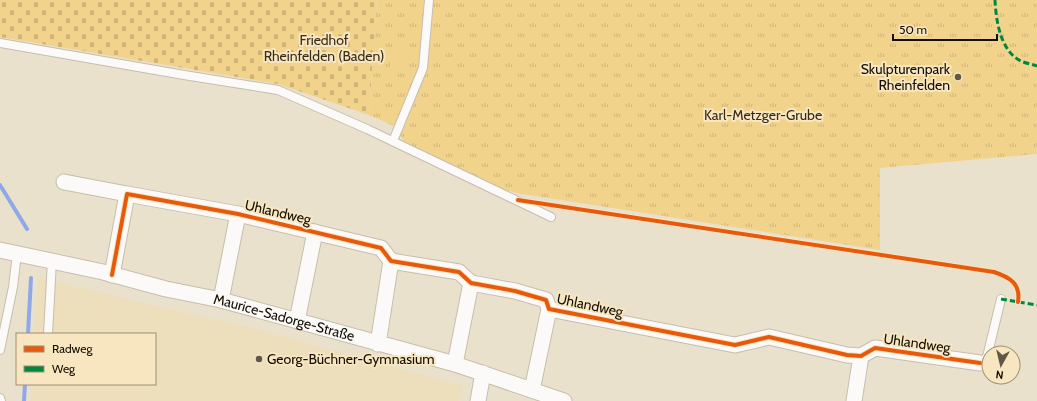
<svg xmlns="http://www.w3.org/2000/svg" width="1037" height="401" font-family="Cabin,sans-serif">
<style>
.built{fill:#eddebc}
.cemetery{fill:url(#cemetery-stones)}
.park{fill:url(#park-tufts)}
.pitch{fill:#f2d38c}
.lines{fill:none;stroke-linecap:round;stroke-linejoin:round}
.stream{stroke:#8fa8ea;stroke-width:4}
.lane-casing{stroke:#c6beae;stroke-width:10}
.street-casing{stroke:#c6beae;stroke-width:17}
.lane{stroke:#fcfaf8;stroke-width:8}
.street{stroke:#fcfaf8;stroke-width:15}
.quiet{stroke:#00873e;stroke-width:3;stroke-dasharray:6 3;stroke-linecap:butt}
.cycleway-casing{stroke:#f7e6c0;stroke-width:6}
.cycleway{stroke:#e8590c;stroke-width:4}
.poi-dot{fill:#5f5849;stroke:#f7e6c0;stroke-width:1.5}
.labels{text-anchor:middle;stroke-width:4;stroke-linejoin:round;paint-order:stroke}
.park-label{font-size:14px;fill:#362c17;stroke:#f7e6c0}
.poi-label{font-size:14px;fill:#140e02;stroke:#f7e6c0;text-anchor:end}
.street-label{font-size:14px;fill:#140e02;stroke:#f7e6c0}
</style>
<defs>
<pattern id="cemetery-stones" width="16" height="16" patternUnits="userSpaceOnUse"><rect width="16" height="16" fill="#f2d38c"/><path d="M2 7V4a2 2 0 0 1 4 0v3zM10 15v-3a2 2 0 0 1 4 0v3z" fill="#cfb477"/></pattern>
<pattern id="park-tufts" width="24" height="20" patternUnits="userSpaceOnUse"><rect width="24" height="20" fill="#f2d38c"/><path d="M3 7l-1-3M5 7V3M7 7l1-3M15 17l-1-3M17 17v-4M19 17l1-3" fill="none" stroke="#cfb477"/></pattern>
</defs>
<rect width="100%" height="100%" fill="#eae1cd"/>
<!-- built -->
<path class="built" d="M38,278L255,329L463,386L459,401H30L31,384H155V334H34Z"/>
<!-- cemetery -->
<path class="cemetery" d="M0,0H377L369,115L278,84L0,37Z"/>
<!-- park -->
<path class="park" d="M377,0H1037V154L880,168V250L516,193L500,188L405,143L394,126L369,115Z"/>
<!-- pitch -->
<path class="pitch" d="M396,51L405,54L395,79L386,75Z"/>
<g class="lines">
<!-- stream -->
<g class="stream">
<path d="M0,185L27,229"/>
<path d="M28,334L31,278"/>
<path d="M24,401L25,384"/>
</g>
<defs>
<g id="lane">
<path d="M0,43L184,75L278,90L367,129L551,217"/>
<path d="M393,141L423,68L429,0"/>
<path d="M48,334L52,261"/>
<path d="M0,350L13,287L17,254"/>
<path d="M980,363L987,357L1001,299"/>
<path d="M0,398L1,401"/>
</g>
<g id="street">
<path d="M64,182L127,194"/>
<path id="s1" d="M0,250L103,272L166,289L221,300L455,364L564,401"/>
<path d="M112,275L127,194L238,214L381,248L391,261L459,272L471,283L515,291L546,300L549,309L735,345L769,337L847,355L861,356L875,348L980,363"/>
<path d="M221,300L238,214"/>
<path d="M297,321L315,232"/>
<path d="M378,344L391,261"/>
<path d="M455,364L471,283"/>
<path d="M532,390L549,309"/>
<path d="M478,401L483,373"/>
<path d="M854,401L861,356"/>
</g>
</defs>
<!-- lane casing -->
<use href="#lane" class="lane-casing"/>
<!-- street casing -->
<use href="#street" class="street-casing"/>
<!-- lane -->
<use href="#lane" class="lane"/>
<!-- street -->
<use href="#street" class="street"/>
<!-- quiet -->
<g class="quiet">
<path d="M995,0C996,20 1000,49 1019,60C1024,63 1031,64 1037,66"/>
<path d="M1001,299L1037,305"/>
</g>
<defs>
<g id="cycleway">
<path d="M518,200L994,272C1009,277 1021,283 1018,302"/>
<path d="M112,275L127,194L238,214L381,248L391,261L459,272L471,283L515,291L546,300L549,309L735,345L769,337L847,355L861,356L875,348L980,363"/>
</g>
</defs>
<!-- cycleway casing -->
<use href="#cycleway" class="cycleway-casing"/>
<!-- cycleway -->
<use href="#cycleway" class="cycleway"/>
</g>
<!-- markers -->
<g class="poi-dot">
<circle cx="958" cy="77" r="4"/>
<circle cx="259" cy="359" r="4"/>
</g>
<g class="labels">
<!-- park labels -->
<g class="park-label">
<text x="324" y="45">Friedhof<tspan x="324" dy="16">Rheinfelden (Baden)</tspan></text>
<text x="763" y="120">Karl-Metzger-Grube</text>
</g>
<!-- poi labels -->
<g class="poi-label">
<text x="950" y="74">Skulpturenpark<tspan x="950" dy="16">Rheinfelden</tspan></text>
<text x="267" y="364" text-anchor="start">Georg-Büchner-Gymnasium</text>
</g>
<!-- street labels -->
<g class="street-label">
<text transform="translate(278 212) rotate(13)" y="5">Uhlandweg</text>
<text transform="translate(590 305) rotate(12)" y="5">Uhlandweg</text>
<text dy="5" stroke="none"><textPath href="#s1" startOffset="292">Maurice-Sadorge-Straße</textPath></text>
<text transform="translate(917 343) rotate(8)" y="5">Uhlandweg</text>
</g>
</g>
<!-- legend -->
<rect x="16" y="333" width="140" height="52" fill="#f7e6c0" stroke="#9c9074"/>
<rect x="24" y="346" width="20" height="6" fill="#e8590c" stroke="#9c9074"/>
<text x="52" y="353" font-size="12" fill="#140e02">Radweg</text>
<rect x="24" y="366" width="20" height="6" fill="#00873e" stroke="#9c9074"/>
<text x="52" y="373" font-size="12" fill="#140e02">Weg</text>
<!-- north arrow -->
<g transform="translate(1001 365) rotate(188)"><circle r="19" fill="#f7e6c0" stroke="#9c9074"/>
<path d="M0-3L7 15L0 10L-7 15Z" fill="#5f5849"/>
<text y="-6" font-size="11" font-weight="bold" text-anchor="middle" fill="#140e02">N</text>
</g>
<!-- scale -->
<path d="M893 34v6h104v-6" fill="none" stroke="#140e02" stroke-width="2"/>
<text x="899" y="34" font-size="12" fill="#140e02" stroke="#f7e6c0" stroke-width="3" paint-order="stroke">50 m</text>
</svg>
